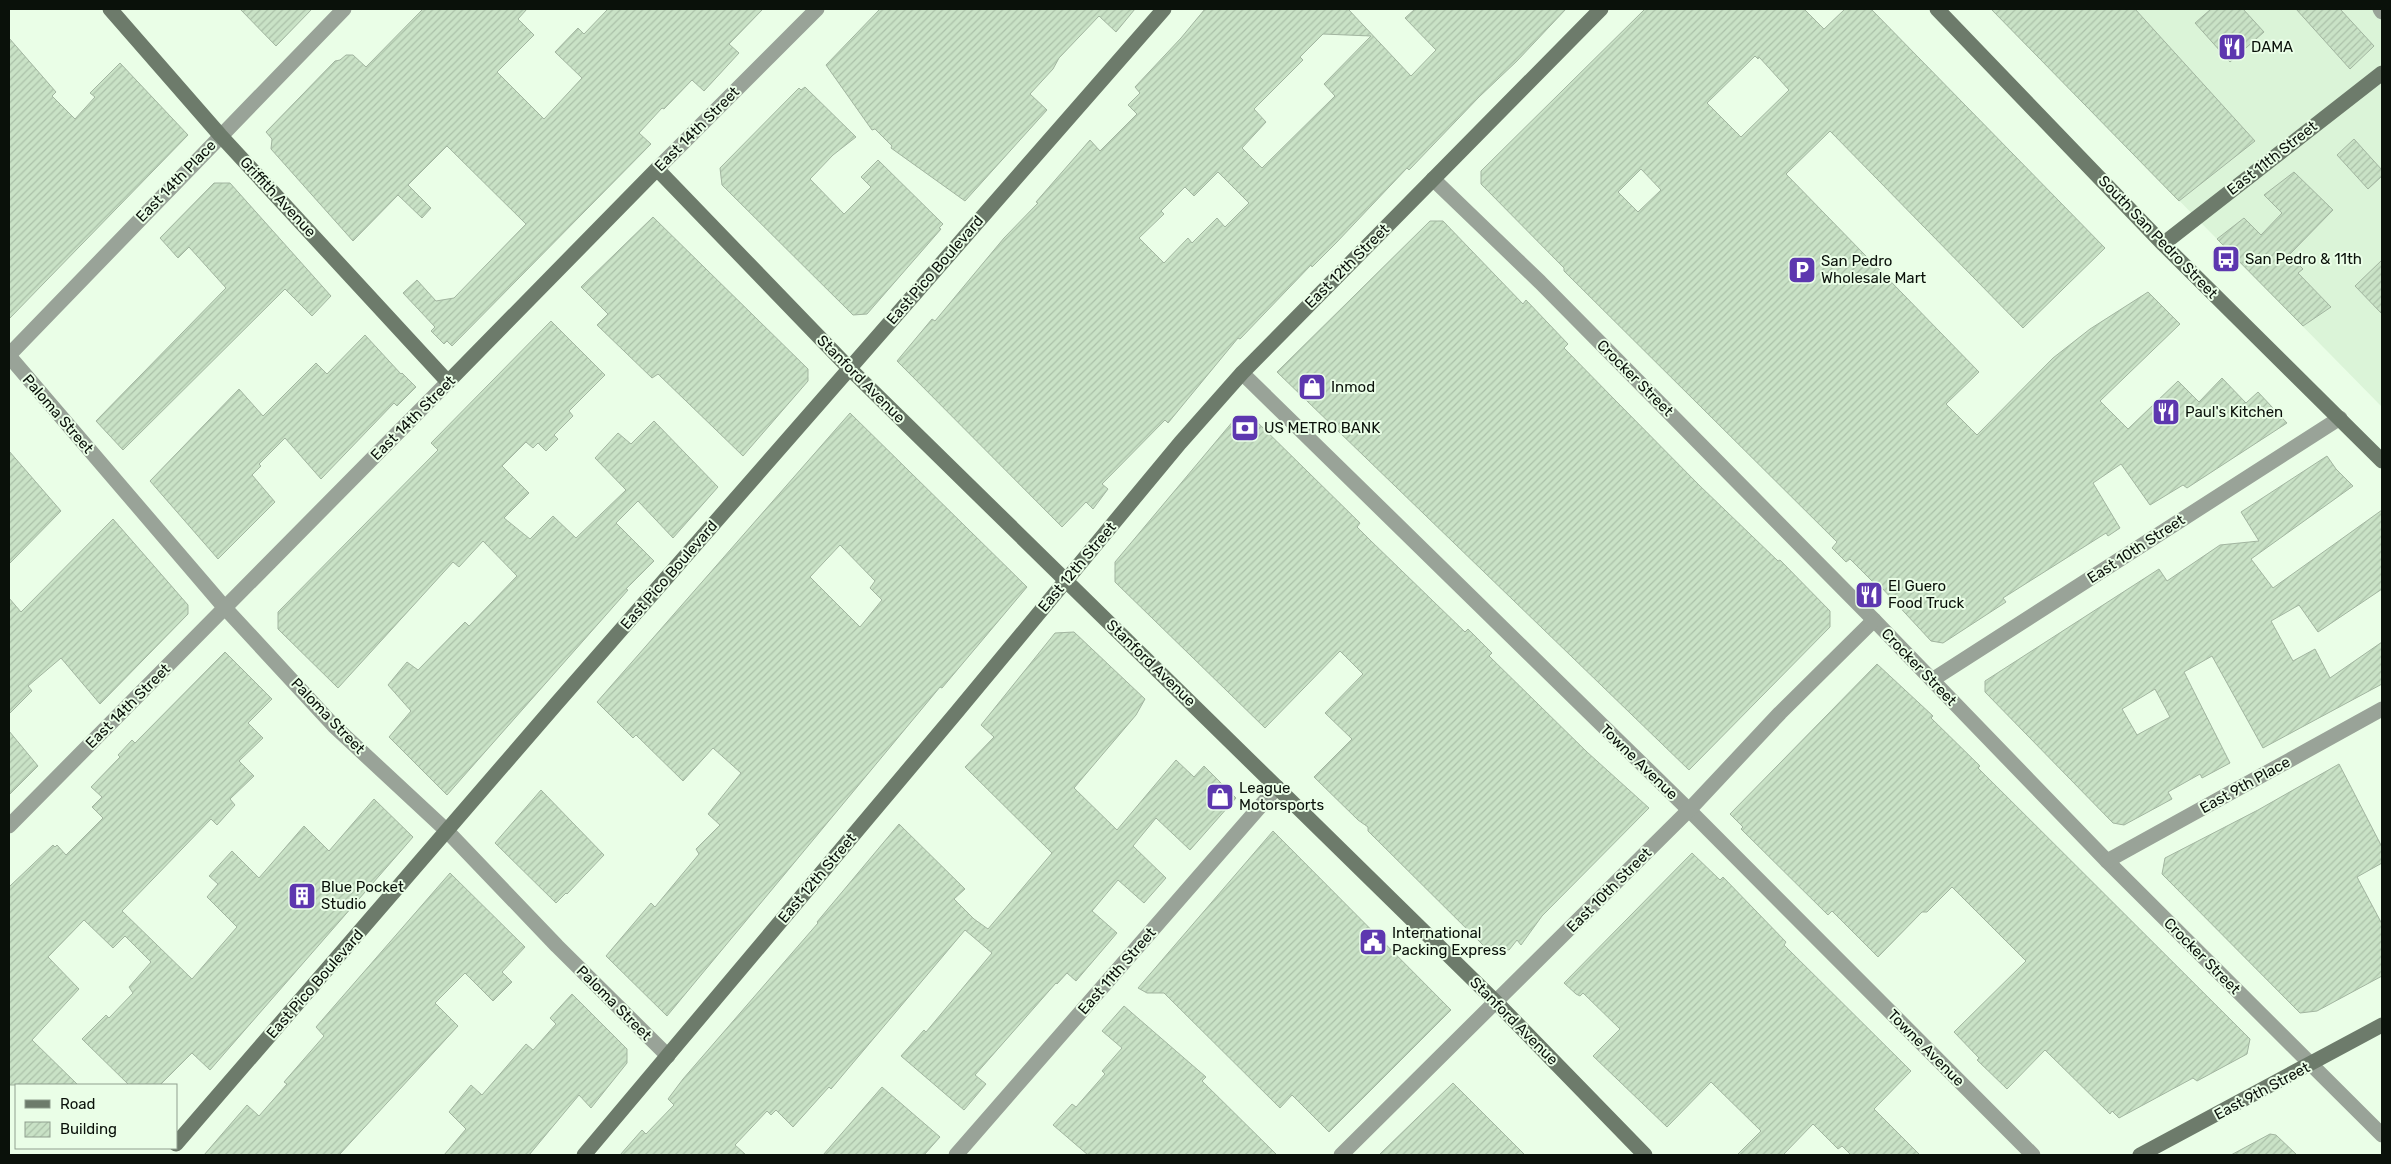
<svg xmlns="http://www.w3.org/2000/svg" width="2391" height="1164" font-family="Rubik,sans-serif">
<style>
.built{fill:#dbf4d8}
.building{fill:url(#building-hatch);stroke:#a2b5a0;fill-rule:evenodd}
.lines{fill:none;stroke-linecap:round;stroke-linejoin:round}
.street{stroke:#99a398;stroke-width:15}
.secondary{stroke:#6d7b6b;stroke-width:15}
.labels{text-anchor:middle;stroke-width:4;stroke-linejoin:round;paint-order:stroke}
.poi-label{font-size:15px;fill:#0a110a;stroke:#eafee7;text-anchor:start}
.street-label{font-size:15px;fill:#0a110a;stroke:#eafee7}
</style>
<defs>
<pattern id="building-hatch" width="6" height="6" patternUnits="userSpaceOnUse" patternTransform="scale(1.25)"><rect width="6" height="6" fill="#c9e2c6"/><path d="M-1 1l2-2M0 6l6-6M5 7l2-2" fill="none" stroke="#abc1a9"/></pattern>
</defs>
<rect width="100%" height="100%" fill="#eafee7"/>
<!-- built -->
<path class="built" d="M1991,9H2382V407Z"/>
<!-- building -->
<g class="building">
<path d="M240,9H312L276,46Z"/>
<path d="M423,9H527L518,19L534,35L497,72L544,119L582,78L555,52L578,28L584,34L608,9H763L729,44L739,53L704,91L692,80L664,109L662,108L639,133L651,144L452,346L447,341L444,344L431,331L435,327L403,293L417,280L436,301L454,298L526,224L447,146L408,185L431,208L422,218L398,195L353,241L271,149L272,139L266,132L335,61L340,60L346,55H353L366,67Z"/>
<path d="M880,9H1135L1116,32L1099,16L1059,58L1053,69L1030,94L1047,110L965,201L891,148L892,146L875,129L872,130L826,65Z"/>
<path d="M1205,9H1348L1411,76L1436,50L1405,18L1415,9H1566L1517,61L1479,97L1409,170L1407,168L1336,243L1312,267L1311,265L1240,339L1238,338L1168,423L1165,420L1102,484L1108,489L1093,509L1086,502L1062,527L897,361L932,319L935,321L1004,238L1038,203L1036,202L1090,140L1100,151L1137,114L1128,105L1140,93L1135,87L1181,38ZM1323,34L1371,36L1324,84L1335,96L1262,168L1242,148L1266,122L1254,109L1303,60L1300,57ZM1218,172L1249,203L1225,227L1217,218L1192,243L1188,238L1164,263L1139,238L1164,214L1161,211L1185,187L1194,196Z"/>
<path d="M1645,9H1804L1824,29L1845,9H1871L2105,248L2023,328L1830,131L1786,174L1979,372L1946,404L1977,435L2053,358L2090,329L2148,292L2180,324L2100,401L2128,429L2178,381L2199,402L2222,378L2246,403L2258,392L2287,423L2187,488L2183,485L2150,505L2121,464L2093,483L2120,528L2108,536L2106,533L2003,598L2006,602L1943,643L1931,641L1881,587L1880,589L1850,559L1846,562L1832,548L1837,542L1564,271V268L1481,184V171ZM1755,56L1758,59L1759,57L1789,90L1741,137L1707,103ZM1641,169L1661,190L1638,212L1618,192Z"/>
<path d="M1991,9H2135L2255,141L2179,201Z"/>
<path d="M2211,9H2243L2264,32L2230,62L2195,23Z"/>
<path d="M2296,9H2340L2374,46L2350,69Z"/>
<path d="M9,38L56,92L52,96L75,119L95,97L90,93L120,63L188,135L9,319Z"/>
<path d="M805,87L856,137L833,155L810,179L844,214L871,187L861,177L878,160L943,224L939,228L941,229L867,314L853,315L722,185L720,168L799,88L801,90Z"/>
<path d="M2354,139L2382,170V176L2368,189L2337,155Z"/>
<path d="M2294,172L2333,210L2289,255L2303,269L2298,273L2331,307L2303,326L2217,239L2244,218L2261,235L2282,213L2264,195Z"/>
<path d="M214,183H230L331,296L312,316L285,289L123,450L96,421L226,288L189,247L178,258L160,238Z"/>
<path d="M653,217L808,369V381L743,456L658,374L652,378L597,325L608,314L581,287Z"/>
<path d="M1430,221H1443L1523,304L1526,300L1568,344L1564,348L1615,400L1699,485L1778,561L1780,560L1830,611V627L1689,770L1277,372Z"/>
<path d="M2382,260V314L2355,286Z"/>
<path d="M551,321L605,375L569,411L573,416L554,435L558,439L546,451L538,443L533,448L526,442L502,466L529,493L504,518L530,539L553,516L576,538L626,490L595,458L618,433L631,444L654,421L718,487L673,538L638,501L616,523L654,561L626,589L628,590L447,795L389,737L411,711L388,685L407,662L418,670L465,622L469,626L517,576L483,541L459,567L453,562L338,688L278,629V612L438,450L431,443Z"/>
<path d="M365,335L401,374L402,373L416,387L397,406L394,403L321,479L285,438L259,464L261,466L252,475L275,502L218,559L150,481L239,389L263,416L316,363L327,374Z"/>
<path d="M850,413L1027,587L942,688L940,687L667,1016L606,956L651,903L655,907L699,854L696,849L720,825L708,814L741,773L713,748L683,781L636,735L633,738L597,702ZM840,545L875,581L870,588L882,600L860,627L810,577Z"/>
<path d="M1254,419L1360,523L1357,527L1371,541L1465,632L1468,629L1492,653L1489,656L1587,752L1649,808L1542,916L1521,945L1517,940L1509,950L1485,947L1368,831V827L1358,820L1314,777L1352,739L1325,713L1363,674L1340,651L1265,728L1115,582V562L1234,420Z"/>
<path d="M9,451L61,511L9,564Z"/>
<path d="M2327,456L2336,469L2353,486L2251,559L2273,588L2382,510V589L2318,632L2299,605L2271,621L2293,661L2315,649L2330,678L2382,642V684L2263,748L2212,656L2184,672L2230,763L2202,778L2200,774L2168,792L2172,799L2124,825L2113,823L1985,692V681L2159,569L2167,581L2220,545L2259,541L2241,512ZM2155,689L2170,717L2137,735L2122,709Z"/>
<path d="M113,519L188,605V614L100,704L61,658L28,686L32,691L9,714V598L21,612Z"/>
<path d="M1074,632L1145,699L1136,715L1074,788L1117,830L1176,760L1194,777L1204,766L1236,798L1190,850L1156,818L1133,846L1166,878L1144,903L1118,880L1092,911L1117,933L1076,981L1067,973L1057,984L1056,983L975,1075L986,1084L964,1110L901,1056L924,1030L926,1032L992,953L965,930L831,1089L829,1087L793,1127L776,1110L771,1115L767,1111L735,1145L746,1155H620L642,1130L646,1134L674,1105L668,1099L683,1079L818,923L817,922L899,824L965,889L954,899L974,919L988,929L1052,853L965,767L994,737L981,725L1055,633Z"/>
<path d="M225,652L272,699L248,723L263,738L239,761L254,776L230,799L235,805L217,825L211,819L122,911L192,979L237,927L207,897L218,884L209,876L232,851L259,878L304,826L329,851L374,799L413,837L210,1070L192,1053L160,1085H129L82,1039L106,1015L109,1018L133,993L129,987L151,962L125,936L113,948L84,920L48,957L79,989L32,1040L78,1085H9V887L53,845L55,847L57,845L66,855L103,818L92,807L102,797L91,787L120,757L118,755L132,740L135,743Z"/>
<path d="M1877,664L1933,716L1931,718L1980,766L1978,768L2250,1039L2247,1054L2197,1081L2193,1078L2119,1118L2112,1111L2110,1114L2045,1050L2007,1089L1977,1060L1979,1058L1954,1032L2026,961L1952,887L1927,912H1922L1878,957L1832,911L1828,915L1741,829L1743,827L1730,814Z"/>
<path d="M9,731L38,766L9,795Z"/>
<path d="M2339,764L2382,847V863L2357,877L2382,924V976L2317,1011L2300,1013L2162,874L2165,858L2258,810Z"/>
<path d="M541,790L604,855L567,894L566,893L556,903L495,843Z"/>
<path d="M1273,831L1451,1010L1329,1132L1292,1095L1280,1108L1164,993H1147L1138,988Z"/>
<path d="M1692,853L1720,880L1723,877L1786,942L1784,945L1911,1071L1874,1109L1920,1155H1851L1842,1146L1838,1149L1813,1124L1783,1155H1737L1761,1131L1711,1082L1667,1127L1593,1056L1620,1029L1583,993L1580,996L1576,994L1564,983Z"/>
<path d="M450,873L525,947L502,972L512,982L493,1001L465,973L435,1003L458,1026L339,1155H204L247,1105L259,1116L287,1084L284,1082L324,1036L316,1027Z"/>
<path d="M572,994L627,1049V1063L591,1108L579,1095L529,1155H444L466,1129L449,1112L471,1085L482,1095L526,1044L533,1050L556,1024L550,1018Z"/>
<path d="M1124,1006L1206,1077L1202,1081L1277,1155H1088L1053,1125L1072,1104L1076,1107L1105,1074L1102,1071L1122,1048L1102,1031Z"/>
<path d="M1453,1083L1525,1155H1379Z"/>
<path d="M882,1087L940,1137L924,1155H823Z"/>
<path d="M2270,1134L2276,1135L2297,1155H2231Z"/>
</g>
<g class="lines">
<!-- street -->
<g class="street">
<path d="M2380,9L2382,12"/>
<path d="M657,169L817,9"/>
<path d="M1433,179L1540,282L1874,620L2107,861L2382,1135"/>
<path d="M9,355L344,9"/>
<path d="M9,356L225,608L334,726L447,831L557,946L668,1056"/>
<path d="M1242,373L1689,810L2033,1155"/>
<path d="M1932,680L2340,418"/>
<path d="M9,826L448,382"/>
<path d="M2107,861L2382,709"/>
<path d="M956,1155L1277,787"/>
<path d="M1341,1155L1689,810L1780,713L1874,620"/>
</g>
<!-- secondary -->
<g class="secondary">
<path d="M110,9L220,135L448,382L657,169L849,368L1497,1003L1645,1155"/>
<path d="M1937,9L2163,244L2382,461"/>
<path d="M2163,244L2382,73"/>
<path d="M176,1144L557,703L1164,9"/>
<path d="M584,1155L956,713L1180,443L1242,373L1601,9"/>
<path d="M2140,1155L2382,1025"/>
</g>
</g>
<!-- icons -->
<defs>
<symbol id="restaurant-square" viewBox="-11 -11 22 22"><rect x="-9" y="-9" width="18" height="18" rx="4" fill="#5d37af" stroke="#eafee7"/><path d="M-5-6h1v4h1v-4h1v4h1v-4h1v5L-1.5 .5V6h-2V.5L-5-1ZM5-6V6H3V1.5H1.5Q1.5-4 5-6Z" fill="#fff"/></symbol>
<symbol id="bus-square" viewBox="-11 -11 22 22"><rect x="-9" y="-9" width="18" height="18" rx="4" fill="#5d37af" stroke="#eafee7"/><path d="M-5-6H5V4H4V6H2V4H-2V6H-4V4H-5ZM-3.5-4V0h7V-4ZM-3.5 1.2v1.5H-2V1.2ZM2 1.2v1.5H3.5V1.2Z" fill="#fff"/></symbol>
<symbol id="parking-square" viewBox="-11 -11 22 22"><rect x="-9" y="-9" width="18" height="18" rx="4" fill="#5d37af" stroke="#eafee7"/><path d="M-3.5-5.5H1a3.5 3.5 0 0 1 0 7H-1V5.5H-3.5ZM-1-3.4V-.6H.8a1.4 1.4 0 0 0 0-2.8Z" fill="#fff"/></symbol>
<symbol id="shop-square" viewBox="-11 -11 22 22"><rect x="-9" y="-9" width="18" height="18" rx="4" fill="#5d37af" stroke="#eafee7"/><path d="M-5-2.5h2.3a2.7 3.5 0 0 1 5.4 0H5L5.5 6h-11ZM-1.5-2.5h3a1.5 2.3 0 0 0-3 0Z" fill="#fff"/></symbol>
<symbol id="bank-square" viewBox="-11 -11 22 22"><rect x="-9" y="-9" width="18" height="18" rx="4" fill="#5d37af" stroke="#eafee7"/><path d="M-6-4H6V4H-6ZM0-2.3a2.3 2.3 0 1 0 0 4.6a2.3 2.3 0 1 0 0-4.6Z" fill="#fff"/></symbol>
<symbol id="building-square" viewBox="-11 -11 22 22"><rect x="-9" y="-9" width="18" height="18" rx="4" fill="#5d37af" stroke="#eafee7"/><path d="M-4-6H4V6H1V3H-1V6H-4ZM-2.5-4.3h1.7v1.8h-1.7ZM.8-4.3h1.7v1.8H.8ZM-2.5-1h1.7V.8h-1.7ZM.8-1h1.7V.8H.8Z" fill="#fff"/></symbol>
<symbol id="civic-square" viewBox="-11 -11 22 22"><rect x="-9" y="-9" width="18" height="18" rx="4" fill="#5d37af" stroke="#eafee7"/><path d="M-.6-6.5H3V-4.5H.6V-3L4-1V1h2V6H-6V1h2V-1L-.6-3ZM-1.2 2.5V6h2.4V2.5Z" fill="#fff"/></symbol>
</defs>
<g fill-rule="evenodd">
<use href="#restaurant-square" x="2216" y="31" width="32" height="32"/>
<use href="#bus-square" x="2210" y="243" width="32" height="32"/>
<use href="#parking-square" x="1786" y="254" width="32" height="32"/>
<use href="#shop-square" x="1296" y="371" width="32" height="32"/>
<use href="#restaurant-square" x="2150" y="396" width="32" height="32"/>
<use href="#bank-square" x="1229" y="412" width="32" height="32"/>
<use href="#restaurant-square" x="1853" y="579" width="32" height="32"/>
<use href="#shop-square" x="1204" y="781" width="32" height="32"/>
<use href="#building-square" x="286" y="880" width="32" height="32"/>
<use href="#civic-square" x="1357" y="926" width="32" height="32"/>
</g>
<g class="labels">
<!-- poi labels -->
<g class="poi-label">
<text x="2251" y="52">DAMA</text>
<text x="2245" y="264">San Pedro &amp; 11th</text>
<text x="1821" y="266">San Pedro<tspan x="1821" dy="17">Wholesale Mart</tspan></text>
<text x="1331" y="392">Inmod</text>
<text x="2185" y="417">Paul's Kitchen</text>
<text x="1264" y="433">US METRO BANK</text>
<text x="1888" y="591">El Guero<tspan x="1888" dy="17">Food Truck</tspan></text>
<text x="1239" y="793">League<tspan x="1239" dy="17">Motorsports</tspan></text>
<text x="321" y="892">Blue Pocket<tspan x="321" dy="17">Studio</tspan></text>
<text x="1392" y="938">International<tspan x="1392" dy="17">Packing Express</tspan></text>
</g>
<!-- street labels -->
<g class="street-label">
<text transform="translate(697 129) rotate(-45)" y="5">East 14th Street</text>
<text transform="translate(2272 158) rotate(-38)" y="5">East 11th Street</text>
<text transform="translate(176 181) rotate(-46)" y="5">East 14th Place</text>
<text transform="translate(278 197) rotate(47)" y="5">Griffith Avenue</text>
<text transform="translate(2158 237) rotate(46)" y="5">South San Pedro Street</text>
<text transform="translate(1347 266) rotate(-45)" y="5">East 12th Street</text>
<text transform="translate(935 270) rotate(-49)" y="5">East Pico Boulevard</text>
<text transform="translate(1635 378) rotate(45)" y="5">Crocker Street</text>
<text transform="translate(861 379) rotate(45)" y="5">Stanford Avenue</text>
<text transform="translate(58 414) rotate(49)" y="5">Paloma Street</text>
<text transform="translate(413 418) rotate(-45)" y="5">East 14th Street</text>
<text transform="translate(2136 549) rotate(-33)" y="5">East 10th Street</text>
<text transform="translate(1077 567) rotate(-50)" y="5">East 12th Street</text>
<text transform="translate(669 575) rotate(-49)" y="5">East Pico Boulevard</text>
<text transform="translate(1151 663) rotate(44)" y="5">Stanford Avenue</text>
<text transform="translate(1919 667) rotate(46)" y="5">Crocker Street</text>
<text transform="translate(128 706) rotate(-45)" y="5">East 14th Street</text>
<text transform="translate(328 716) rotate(46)" y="5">Paloma Street</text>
<text transform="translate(1639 762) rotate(44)" y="5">Towne Avenue</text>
<text transform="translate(2245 785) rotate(-29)" y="5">East 9th Place</text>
<text transform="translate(817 878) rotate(-50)" y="5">East 12th Street</text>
<text transform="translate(1609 890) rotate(-45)" y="5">East 10th Street</text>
<text transform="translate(2202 956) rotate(45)" y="5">Crocker Street</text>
<text transform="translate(1117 971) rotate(-49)" y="5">East 11th Street</text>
<text transform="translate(315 984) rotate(-49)" y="5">East Pico Boulevard</text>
<text transform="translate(614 1003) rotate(45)" y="5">Paloma Street</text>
<text transform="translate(1514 1021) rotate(45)" y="5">Stanford Avenue</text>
<text transform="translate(1926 1048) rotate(45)" y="5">Towne Avenue</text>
<text transform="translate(2262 1091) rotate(-28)" y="5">East 9th Street</text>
</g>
</g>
<!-- border -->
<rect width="2391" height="1164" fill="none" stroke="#0a110a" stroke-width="20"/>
<!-- legend -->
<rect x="15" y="1084" width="162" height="65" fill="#eafee7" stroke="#909f8f"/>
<rect x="25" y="1100" width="25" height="8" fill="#6d7b6b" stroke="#909f8f"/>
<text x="60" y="1109" font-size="15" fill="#0a110a">Road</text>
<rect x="25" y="1122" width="25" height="15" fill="url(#building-hatch)" stroke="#909f8f"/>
<text x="60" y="1134" font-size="15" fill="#0a110a">Building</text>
</svg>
